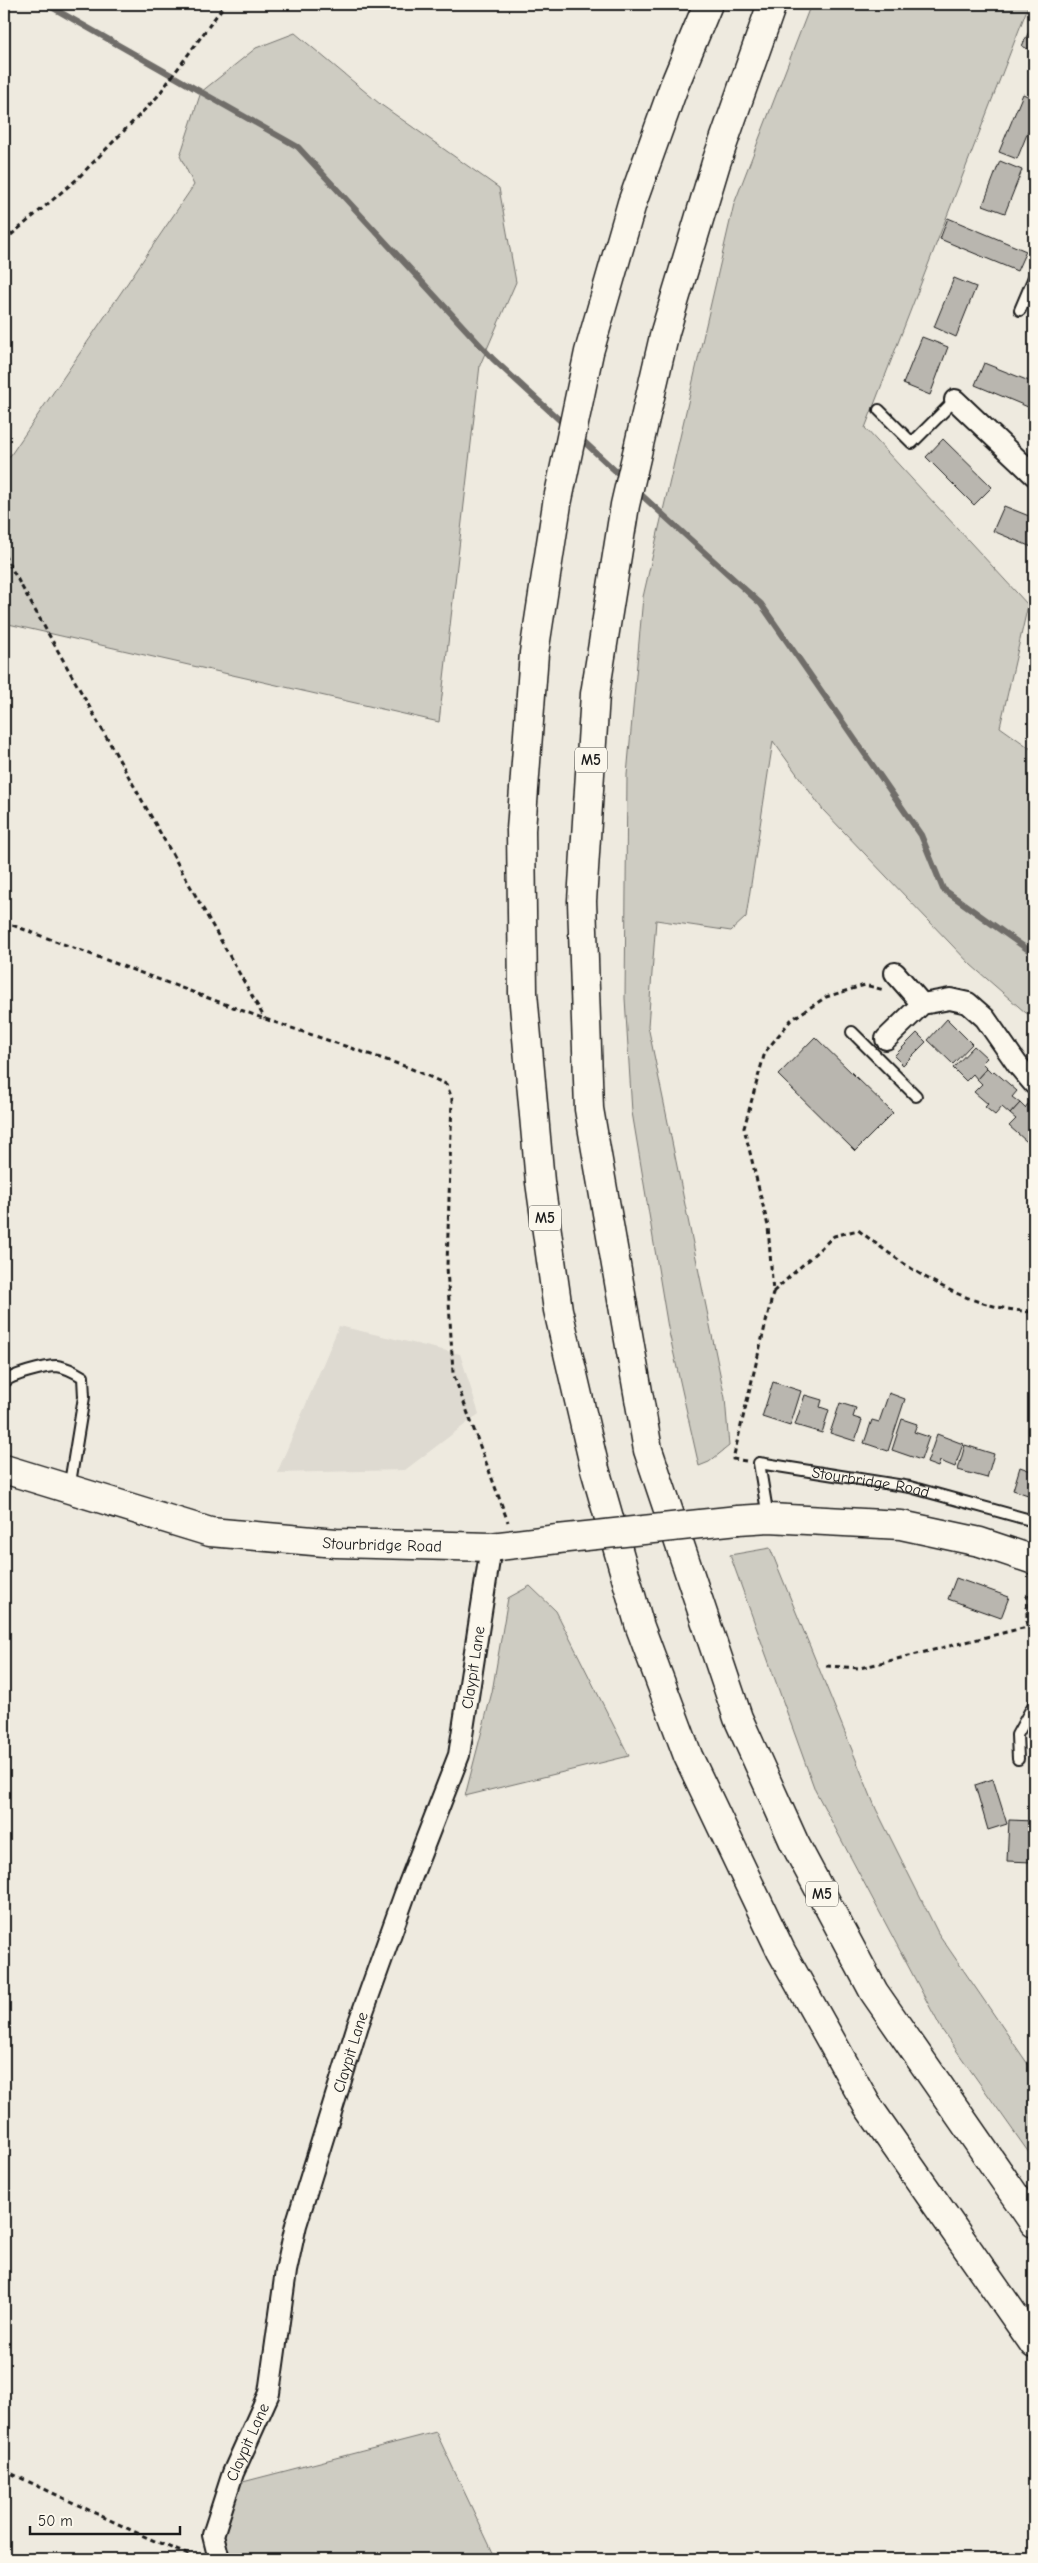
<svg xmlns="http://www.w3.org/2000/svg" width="1038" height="2563" font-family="'Comic Neue',sans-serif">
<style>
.built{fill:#dedad1}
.green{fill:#ceccc2;stroke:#75746f}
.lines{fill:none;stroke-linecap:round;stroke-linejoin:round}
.stream{stroke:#6f6d69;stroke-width:6}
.building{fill:#b9b6af;stroke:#1c1c1c}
.lane-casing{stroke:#1c1c1c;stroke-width:14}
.street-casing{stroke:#1c1c1c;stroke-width:24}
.secondary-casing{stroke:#1c1c1c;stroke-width:31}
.highway-casing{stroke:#1c1c1c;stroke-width:31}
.path{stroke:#1c1c1c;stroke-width:3;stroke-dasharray:5 4;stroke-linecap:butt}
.lane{stroke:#fbf7ec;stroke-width:10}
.street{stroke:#fbf7ec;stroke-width:20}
.secondary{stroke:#fbf7ec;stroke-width:28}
.highway{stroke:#fbf7ec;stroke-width:28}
.secondary-bridge-casing{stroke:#1c1c1c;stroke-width:31;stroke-linecap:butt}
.secondary-bridge{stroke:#fbf7ec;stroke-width:28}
.labels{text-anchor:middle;stroke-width:4.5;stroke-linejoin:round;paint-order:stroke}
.shield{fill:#fbf7ec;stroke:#5f5e5a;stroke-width:1}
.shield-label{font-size:15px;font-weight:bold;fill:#1c1c1c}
.street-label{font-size:16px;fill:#1c1c1c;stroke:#fbf7ec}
</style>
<rect width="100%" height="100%" fill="#eeeadf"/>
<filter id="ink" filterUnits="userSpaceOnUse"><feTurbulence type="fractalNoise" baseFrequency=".02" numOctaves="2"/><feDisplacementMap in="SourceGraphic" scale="10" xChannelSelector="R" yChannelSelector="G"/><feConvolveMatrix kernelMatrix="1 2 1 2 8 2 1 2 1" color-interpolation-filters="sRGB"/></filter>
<g filter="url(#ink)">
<!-- built -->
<path class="built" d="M339,1326L460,1354L479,1414L405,1470L277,1473Z"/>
<!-- green -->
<g class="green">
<path d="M811,4H1029L865,428L1028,605L1000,727L1034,751V1014L1026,1013L971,965L823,810L773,741L746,917L731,931L656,920L648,1026L725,1398L729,1446L709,1462L699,1466L668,1328L632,1112L625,998L627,775L643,597L734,204Z"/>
<path d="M295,33L380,104L499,188L516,282L480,365L439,722L4,623V465L194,185L180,156L201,92L256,48Z"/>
<path d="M770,1548L876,1809L938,1933L1034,2073V2160L942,2030L815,1790L730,1555Z"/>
<path d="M530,1586L556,1611L629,1756L465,1796L492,1692L508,1598Z"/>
<path d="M436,2432L496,2559H228L225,2533L239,2483Z"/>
</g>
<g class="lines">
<!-- stream -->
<g class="stream">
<path d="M46,4L298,147L493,359L566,426"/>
<path d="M579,437L623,478"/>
<path d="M636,490L761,604L921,835L943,889L1034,954"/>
</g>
</g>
<!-- building -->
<g class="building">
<path d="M1034,21V52L1022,46Z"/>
<path d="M1023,94L1034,99V117L1017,159L999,152Z"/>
<path d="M1000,161L1022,170L1005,213L983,205Z"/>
<path d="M948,218L1026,251L1017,271L940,239Z"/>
<path d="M954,278L976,287L956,337L934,327Z"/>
<path d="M922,337L948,347L930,395L903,384Z"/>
<path d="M984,363L1034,383V391L1028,407L975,385Z"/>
<path d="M943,439L992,487L974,505L926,457Z"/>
<path d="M1004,506L1034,518V548L993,531Z"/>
<path d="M947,1019L972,1044L953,1064L928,1040Z"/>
<path d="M917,1033L926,1042L903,1065L894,1056Z"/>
<path d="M815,1037L893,1113L855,1151L778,1075Z"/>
<path d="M974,1046L987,1058L982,1063L987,1068L977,1079L973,1074L966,1081L953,1068Z"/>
<path d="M987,1068L992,1073L994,1071L1017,1091L1012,1097L1020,1103L1010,1114L1002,1107L995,1115L985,1107L988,1104L974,1092L982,1084L977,1079Z"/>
<path d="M1020,1103L1025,1108L1028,1104L1034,1110V1148L1009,1126L1016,1119L1010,1114Z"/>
<path d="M773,1382L801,1391L790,1426L762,1417Z"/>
<path d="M889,1393L905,1399L888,1451L864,1443L872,1420L879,1422Z"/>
<path d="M805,1395L822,1400L820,1407L829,1410L822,1433L795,1425Z"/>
<path d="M840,1403L856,1408L853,1417L862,1420L855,1441L830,1433Z"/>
<path d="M902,1419L917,1424L914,1432L929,1437L921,1460L892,1450Z"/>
<path d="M937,1434L963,1444L955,1467L940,1461L938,1467L927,1463Z"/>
<path d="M965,1445L994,1454L987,1478L958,1470Z"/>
<path d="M1020,1467L1034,1472V1497L1013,1490Z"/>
<path d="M956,1578L1009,1597L1001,1618L948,1599Z"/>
<path d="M993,1779L1007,1824L988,1830L975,1785Z"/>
<path d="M1009,1820L1034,1821V1870H1031L1032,1862L1007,1861Z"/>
</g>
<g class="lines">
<defs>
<g id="lane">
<path d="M1020,310L1034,277"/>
<path d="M879,410L912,443L955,400"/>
<path d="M852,1032L916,1096"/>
<path d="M4,1383C9,1375 46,1366 57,1366C66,1367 75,1372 83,1377L84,1397L69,1489"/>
<path id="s1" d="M768,1517L759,1463L910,1487L1034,1521"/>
<path d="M1018,1759L1017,1735L1034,1704"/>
</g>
<g id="street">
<path d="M955,400L1034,475"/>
<path d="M895,973L922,1004"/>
<path d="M886,1039L922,1004L950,999L968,1003L985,1018L1017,1064L1034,1084"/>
<path id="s2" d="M219,2559L213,2535L233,2473L269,2393L286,2271L296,2225L358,2025L405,1894L459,1755L491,1547"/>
</g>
<g id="secondary">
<path id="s3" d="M4,1469L210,1532L336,1543L491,1547L558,1539"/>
<path d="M738,1520L769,1518L901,1525L980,1542L1034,1560"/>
</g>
<g id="highway">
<path d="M708,4L674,86L632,203L589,352L557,504L534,653L521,830L523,993L540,1182L558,1310L595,1469L640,1627L688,1756L781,1951L867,2105L1034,2344"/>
<path d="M772,4L716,163L665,332L625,505L595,694L582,901L589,1109L648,1450L738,1718L794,1842L874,1992L1034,2223"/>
</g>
</defs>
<!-- lane casing -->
<use href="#lane" class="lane-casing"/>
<!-- street casing -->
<use href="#street" class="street-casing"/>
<!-- secondary casing -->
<use href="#secondary" class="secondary-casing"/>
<!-- highway casing -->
<use href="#highway" class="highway-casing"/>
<!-- path -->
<g class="path">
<path d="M4,241L76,180L157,97L225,4"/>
<path d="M4,555L265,1019"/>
<path d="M4,922L265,1019L407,1067L446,1084L452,1098L447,1266L453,1373L508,1522"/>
<path d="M773,1292L834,1236L858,1230C913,1272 963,1308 1034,1312"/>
<path d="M746,1461L733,1459L773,1293L768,1226L744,1128L765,1052L791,1020L826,997L865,985L884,990"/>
<path d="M826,1666L860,1668L1027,1627V1596L1034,1587"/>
<path d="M4,2470L150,2539L198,2559"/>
</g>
<!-- lane -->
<use href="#lane" class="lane"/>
<!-- street -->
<use href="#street" class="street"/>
<!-- secondary -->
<use href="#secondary" class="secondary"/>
<!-- highway -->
<use href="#highway" class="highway"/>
<defs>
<path id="secondary-bridge" d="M558,1539L738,1520"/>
</defs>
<!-- secondary-bridge casing -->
<use href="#secondary-bridge" class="secondary-bridge-casing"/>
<!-- secondary-bridge -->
<use href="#secondary-bridge" class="secondary-bridge"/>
</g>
</g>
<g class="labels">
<!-- shield labels -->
<g class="shield">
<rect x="575" y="747.5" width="32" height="25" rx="4"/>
<rect x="529" y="1205.5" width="32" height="25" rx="4"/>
<rect x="806" y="1881.5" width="32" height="25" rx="4"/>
</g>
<g class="shield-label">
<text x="591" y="765">M5</text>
<text x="545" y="1223">M5</text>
<text x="822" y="1899">M5</text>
</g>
<!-- street labels -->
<g class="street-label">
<text dy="6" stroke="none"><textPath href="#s1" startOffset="168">Stourbridge Road</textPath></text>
<text dy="6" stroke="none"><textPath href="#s3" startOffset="388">Stourbridge Road</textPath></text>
<text dy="6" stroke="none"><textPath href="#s2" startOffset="934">Claypit Lane</textPath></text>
<text dy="6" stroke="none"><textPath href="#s2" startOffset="529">Claypit Lane</textPath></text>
<text dy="6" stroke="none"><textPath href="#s2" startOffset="124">Claypit Lane</textPath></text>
</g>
</g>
<!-- margin -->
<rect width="1038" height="2563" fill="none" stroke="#fbf7ec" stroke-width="20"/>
<rect x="10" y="10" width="1018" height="2543" fill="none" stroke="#1c1c1c" stroke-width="2" filter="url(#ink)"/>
<!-- scale -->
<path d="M30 2526v8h150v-8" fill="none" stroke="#1c1c1c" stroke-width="2.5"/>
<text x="38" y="2526" font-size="15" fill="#1c1c1c" stroke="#fbf7ec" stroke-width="4" paint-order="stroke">50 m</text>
</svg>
